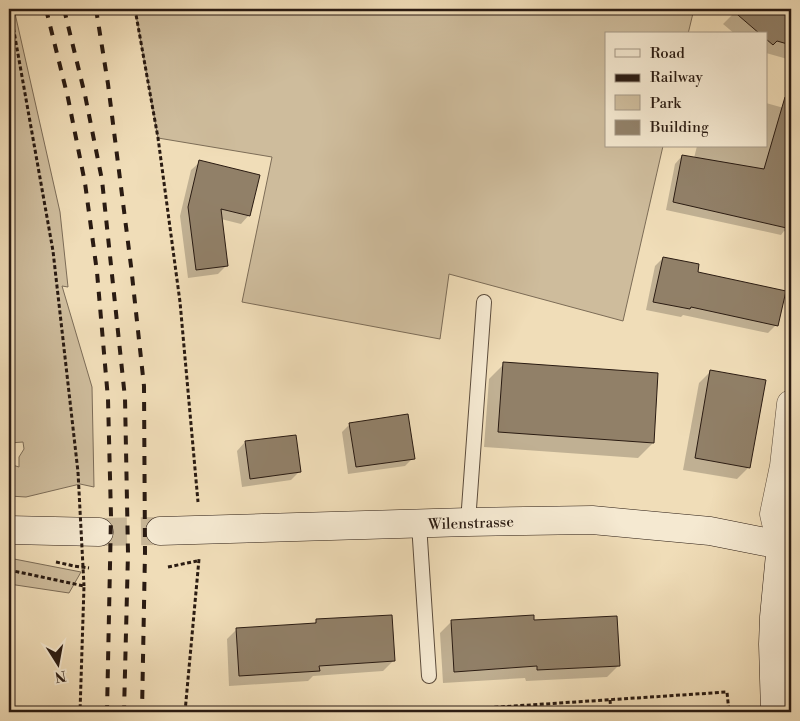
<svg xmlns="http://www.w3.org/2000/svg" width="800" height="721" font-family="'Libre Bodoni',serif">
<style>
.green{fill:#cebc9c;stroke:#7c6c57}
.shadow{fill:#0003}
.building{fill:#918068;stroke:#2a1b12}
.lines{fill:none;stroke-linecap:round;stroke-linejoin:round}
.secondary-tunnel{stroke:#c8b697;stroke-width:28;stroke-dasharray:28 14;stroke-linecap:butt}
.lane-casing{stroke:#5c4c3c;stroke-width:16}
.street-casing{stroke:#5c4c3c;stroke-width:29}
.secondary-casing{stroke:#2a1b12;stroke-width:29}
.path{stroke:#2a1b12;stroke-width:3;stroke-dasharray:4 2.5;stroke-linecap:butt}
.lane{stroke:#f5e9d1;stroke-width:14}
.street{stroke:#f5e9d1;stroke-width:28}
.secondary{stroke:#f5e9d1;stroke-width:28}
.rail{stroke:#2a1b12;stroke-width:4;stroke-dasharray:9 9;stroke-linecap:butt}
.path-bridge{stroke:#2a1b12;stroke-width:3;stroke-dasharray:4 2.5;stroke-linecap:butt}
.labels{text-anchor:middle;stroke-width:4;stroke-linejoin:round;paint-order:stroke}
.street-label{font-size:15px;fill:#2a1b12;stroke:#f5e9d1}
</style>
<rect width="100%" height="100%" fill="#f0ddb8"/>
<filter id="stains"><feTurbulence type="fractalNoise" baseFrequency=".004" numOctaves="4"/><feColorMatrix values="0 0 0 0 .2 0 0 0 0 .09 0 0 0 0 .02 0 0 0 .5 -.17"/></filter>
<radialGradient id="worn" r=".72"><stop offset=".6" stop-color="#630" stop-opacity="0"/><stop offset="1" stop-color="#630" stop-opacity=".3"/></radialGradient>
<!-- green -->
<g class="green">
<path d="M9,9H14L60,212L68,287L62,286L92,387L94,487L80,484L26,497L9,496V464L19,467V457L24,449L23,442L9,443Z"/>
<path d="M135,9H694L688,34H606V146H663L623,321L449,274L440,339L242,302L272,157L158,138Z"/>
<path d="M9,558L81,572L69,593L9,584Z"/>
</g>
<!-- shadow -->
<g class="shadow">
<path d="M742,9H791V60L766,53V34H735L723,24L735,12Z"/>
<path d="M766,103L791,110V167L789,177L791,178V233L784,231L781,235L666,210L675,164L682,156L694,158L697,146H766Z"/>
<path d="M200,162L249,215L241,224L221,219L226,266L218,274L188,278L180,216L191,170Z"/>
<path d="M663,258L696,272L776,325L768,333L683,315L681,317L646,310L655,266Z"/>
<path d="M504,364L653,443L638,458L484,447L489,379Z"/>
<path d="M711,371L749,467L737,479L683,470L699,383Z"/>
<path d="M350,424L413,458L405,466L348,474L342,432Z"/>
<path d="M245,442L299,472L291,480L242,487L237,451Z"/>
<path d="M317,621L393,661L383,671L313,676L308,681L229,686L227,639L237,629L313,624Z"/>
<path d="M452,621L533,622L619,665L607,677L526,681L525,678L443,683L440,633Z"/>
</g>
<!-- building -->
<g class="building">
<path d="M731,9H791V45L777,41L773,45L766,39V34H760Z"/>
<path d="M785,97L791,98V229L673,202L682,155L764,169Z"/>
<path d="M199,160L260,175L250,216L221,209L228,266L196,270L188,207Z"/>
<path d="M663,257L699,264L698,272L786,291L778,326L691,307L690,309L653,302Z"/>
<path d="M503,362L658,373L654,443L498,432Z"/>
<path d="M710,370L766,380L750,468L695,458Z"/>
<path d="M408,414L415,459L356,467L349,423Z"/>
<path d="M296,435L301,472L250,479L245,441Z"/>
<path d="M392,615L395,661L319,666L320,671L239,676L236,628L316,623V619Z"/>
<path d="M534,615V620L617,616L620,666L537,670V666L454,672L451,620Z"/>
</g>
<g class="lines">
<!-- secondary-tunnel -->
<path class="secondary-tunnel" d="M99,532L160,531"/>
<defs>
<g id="lane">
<path d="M468,522L484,302"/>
<path d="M419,524L429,676"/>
</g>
<path id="street" d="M781,544L774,514L784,466L791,404"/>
<g id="secondary">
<path d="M9,530L99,532"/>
<path d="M160,531L468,522L592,520L710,531L791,547"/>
<path d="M775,712L773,644L774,617L781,544"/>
</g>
</defs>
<!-- lane casing -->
<use href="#lane" class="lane-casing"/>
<!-- street casing -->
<use href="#street" class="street-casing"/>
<!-- secondary casing -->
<use href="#secondary" class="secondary-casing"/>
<!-- path -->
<g class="path">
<path d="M10,9L53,251L78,472"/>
<path d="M135,9L158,138L180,302L198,502"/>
<path d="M56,562L74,566L89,568"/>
<path d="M168,567L197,561"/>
<path d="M9,570L84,586L80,712"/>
<path d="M610,700L611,712"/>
<path d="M185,712L199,559"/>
<path d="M423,712L727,692L729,712"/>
</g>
<!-- lane -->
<use href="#lane" class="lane"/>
<!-- street -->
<use href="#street" class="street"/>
<!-- secondary -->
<use href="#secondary" class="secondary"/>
<!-- rail -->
<g class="rail">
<path d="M46,9L68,98L85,183L97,272L108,399L111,516L107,712"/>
<path d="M64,9L85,95L102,180L125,398L128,553L124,712"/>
<path d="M96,9L108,84L131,266L144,386L145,552L142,712"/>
</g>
<!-- path-bridge -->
<path class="path-bridge" d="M78,472L84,586"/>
</g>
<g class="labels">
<!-- street labels -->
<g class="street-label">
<text transform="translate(471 523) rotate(-2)" y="5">Wilenstrasse</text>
</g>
</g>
<!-- margin -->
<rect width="800" height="721" fill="none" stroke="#f0ddb8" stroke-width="30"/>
<rect x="10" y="10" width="780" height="701" fill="none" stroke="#2a1b12" stroke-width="2.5"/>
<rect x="15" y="15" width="770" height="691" fill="none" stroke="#2a1b12"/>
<!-- legend -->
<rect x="605" y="32" width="162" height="115" fill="#f5e9d1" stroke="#a49785"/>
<rect x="615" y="49" width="25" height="8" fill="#f5e9d1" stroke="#a49785"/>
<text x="650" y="58" font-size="15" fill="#2a1b12">Road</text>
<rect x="615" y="74" width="25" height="8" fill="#2a1b12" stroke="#a49785"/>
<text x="650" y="82" font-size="15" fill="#2a1b12">Railway</text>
<rect x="615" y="95" width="25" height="15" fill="#cebc9c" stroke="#a49785"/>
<text x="650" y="108" font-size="15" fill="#2a1b12">Park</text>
<rect x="615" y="120" width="25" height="15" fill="#918068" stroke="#a49785"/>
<text x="650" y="132" font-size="15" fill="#2a1b12">Building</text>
<!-- north arrow -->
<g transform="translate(58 664) rotate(169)" stroke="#f5e9d1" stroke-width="4" paint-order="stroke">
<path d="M0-4L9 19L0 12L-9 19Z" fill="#2a1b12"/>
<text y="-8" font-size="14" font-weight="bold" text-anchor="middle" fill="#2a1b12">N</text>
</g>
<rect width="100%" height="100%" filter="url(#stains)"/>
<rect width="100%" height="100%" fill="url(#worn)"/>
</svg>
